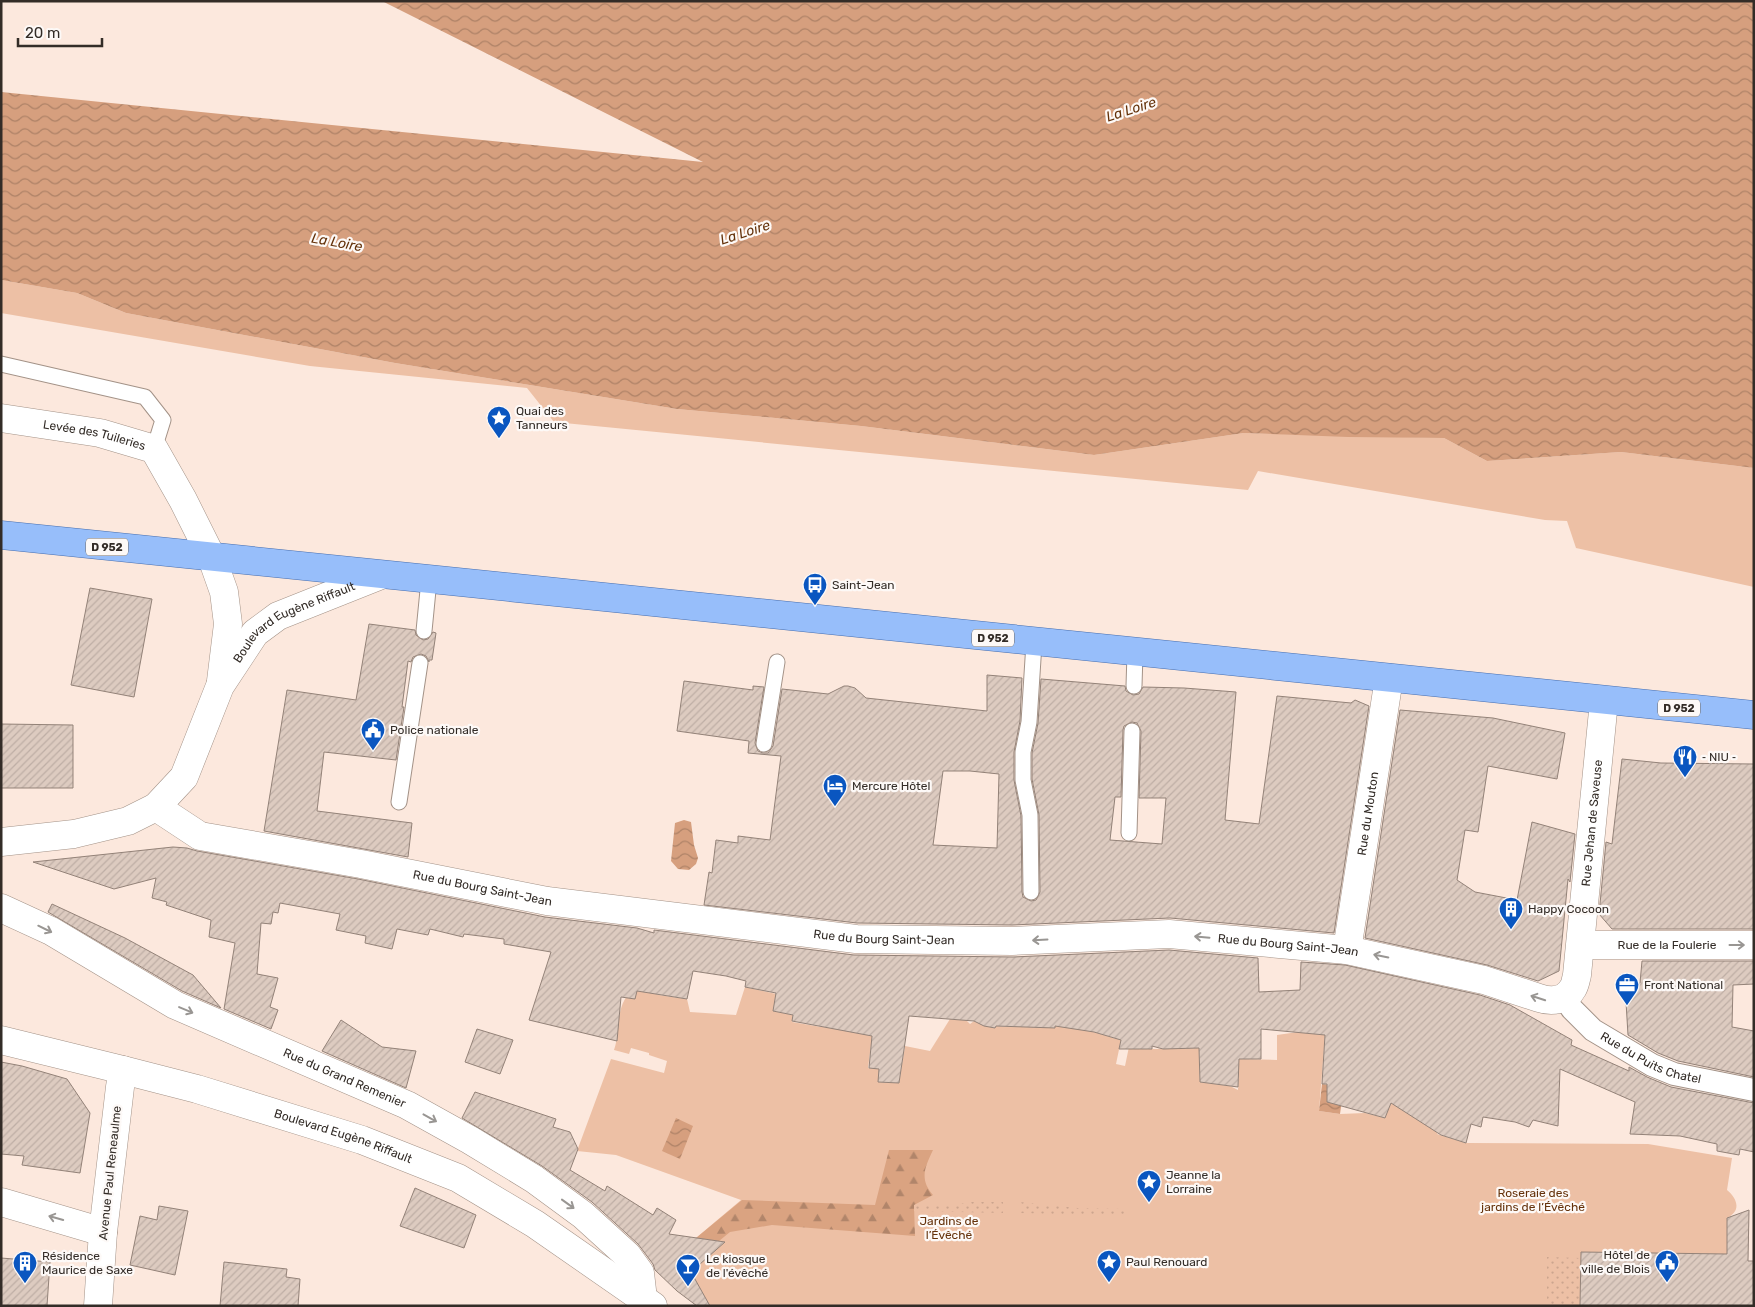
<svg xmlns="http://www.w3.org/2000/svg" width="1755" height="1307" font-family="Rubik,sans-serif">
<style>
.green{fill:#edc0a5}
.forest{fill:url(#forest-firs)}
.garden{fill:url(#garden-dots)}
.water{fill:url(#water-waves)}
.building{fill:url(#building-hatch);stroke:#938278;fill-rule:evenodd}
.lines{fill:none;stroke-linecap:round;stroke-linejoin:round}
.service-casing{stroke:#a39287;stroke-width:17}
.pedestrian-casing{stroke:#a39287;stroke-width:24}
.minor-casing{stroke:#a39287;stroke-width:29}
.tertiary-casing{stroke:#a39287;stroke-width:29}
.secondary-casing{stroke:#a39287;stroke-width:29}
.primary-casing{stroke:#476eae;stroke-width:29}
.service{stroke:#fff;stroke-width:15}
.pedestrian{stroke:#fff;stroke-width:22}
.minor{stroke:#fff;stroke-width:28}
.tertiary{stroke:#fff;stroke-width:28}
.secondary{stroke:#fff;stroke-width:28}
.primary{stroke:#97befa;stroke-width:28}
.oneway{stroke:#999693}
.labels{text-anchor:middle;stroke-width:4.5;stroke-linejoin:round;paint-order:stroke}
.shield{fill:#fdf9f7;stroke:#706a65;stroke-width:1}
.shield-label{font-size:11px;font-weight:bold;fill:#332c27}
.poi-label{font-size:12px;fill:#332c27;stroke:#fdf9f7;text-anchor:start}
.street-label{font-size:12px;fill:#332c27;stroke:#fdf9f7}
.park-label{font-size:12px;fill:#65320b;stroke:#fdf9f7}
.water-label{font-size:14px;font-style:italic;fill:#633008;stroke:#fdf9f7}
</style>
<defs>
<pattern id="forest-firs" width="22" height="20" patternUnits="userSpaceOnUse" patternTransform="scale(1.25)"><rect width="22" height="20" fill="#daa381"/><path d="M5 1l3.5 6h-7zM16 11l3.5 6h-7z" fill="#b1856a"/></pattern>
<pattern id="garden-dots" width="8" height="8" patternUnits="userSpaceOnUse" patternTransform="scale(1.25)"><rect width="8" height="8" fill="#edc0a5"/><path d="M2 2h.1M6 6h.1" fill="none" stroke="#cca58e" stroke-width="1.8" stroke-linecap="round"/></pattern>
<pattern id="water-waves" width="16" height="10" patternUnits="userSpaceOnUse" patternTransform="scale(1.25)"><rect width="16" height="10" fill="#d69f7e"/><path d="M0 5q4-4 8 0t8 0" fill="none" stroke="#ae8267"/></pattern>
<pattern id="building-hatch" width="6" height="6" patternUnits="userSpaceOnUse" patternTransform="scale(1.25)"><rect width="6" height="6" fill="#ddcbc0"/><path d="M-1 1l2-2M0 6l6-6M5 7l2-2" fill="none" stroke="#beaea5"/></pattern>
</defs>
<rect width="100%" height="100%" fill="#fce8dd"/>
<!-- green -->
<g class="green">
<path d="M1,280L77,293L126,313L395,363L677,409L861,426L1094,455L1244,433L1444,438L1487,461L1621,452L1754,468V587L1576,548L1567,521L1545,520L1258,471L1248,490L554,422L527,388L310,366L1,313Z"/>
<path d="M745,987L776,994L773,1011L793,1015L792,1022L821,1027L875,1014L868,1068L878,1069L879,1059V1082L899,1083L905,1046L930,1051L950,1019L966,1020L970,1024L974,1021L995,1028L996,1026L1012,1027L1034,1023L1084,1029L1121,1040L1116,1064L1125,1066L1130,1042L1152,1049L1199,1048L1202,1052L1199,1055L1200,1082L1230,1086L1238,1090L1239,1059L1277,1060V1035L1298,1032L1325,1035L1319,1111L1340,1114L1365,1113L1385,1118L1392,1100L1439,1129L1437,1134L1466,1143L1648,1144L1732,1158L1727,1190C1737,1198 1742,1211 1727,1218L1747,1261L1712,1254L1581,1252L1580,1306H698L688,1298L690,1243L741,1200L616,1155L577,1151L611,1059L664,1073L667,1061L649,1055V1053L631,1048L629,1054L614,1050C620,1034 616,1014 625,999C628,995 634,991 638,988L659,995L687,999L690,1012L736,1015Z"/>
</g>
<!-- forest -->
<path class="forest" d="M889,1150H933C925,1167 919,1179 933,1195L914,1205L915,1236L772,1225L730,1232L713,1246L690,1243L742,1200L875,1205Z"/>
<!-- garden -->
<g class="garden">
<path d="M970,1202H1003V1213L914,1211V1205L948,1206Z"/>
<path d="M1020,1202L1077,1208L1126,1209V1216L1020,1213Z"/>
<path d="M1547,1257L1581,1258L1580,1306H1547Z"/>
</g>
<!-- water -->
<g class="water">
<path d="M382,1H1754V468L1621,452L1487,461L1444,438L1348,437L1244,433L1094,455L861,426L677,409L395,363L126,313L77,293L1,280V92L703,162Z"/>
<path d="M684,820L691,822L694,845L698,858L696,864L689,870L678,869L671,861L675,823Z"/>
<path d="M1322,1084L1344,1087L1340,1114L1319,1111Z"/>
<path d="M676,1118L693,1126L680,1159L662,1151Z"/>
</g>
<!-- building -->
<g class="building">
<path d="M90,588L152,599L134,697L71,685Z"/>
<path d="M369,624L415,630L416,635L423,640L428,639L433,632L436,633L432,660H429V662L426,656L421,654L413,657L411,662L408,661L402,707H404L396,760L324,752L317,811L412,823L408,857L264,831L287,690L356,700Z"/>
<path d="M987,675L1022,678L1020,721L1014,752V780L1021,816L1022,892L1023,897L1031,901L1036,900L1040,892L1039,815L1032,779V753L1038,723L1041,679L1125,686L1126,691L1133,695L1139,694L1143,687L1184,688L1236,692L1225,820L1259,824L1277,696L1351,703L1355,700L1369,706L1334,933L1170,918L1012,925L857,923L704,905L709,872L712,873L716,840L738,843V836L770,840L781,756L748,753L749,741L677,731L684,681L753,690V686L764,687L755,743L758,751L763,753H768L773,746L782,689L828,694L844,686H848L855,688L866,698L987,711ZM1132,722L1137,723L1141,731L1139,798H1166L1162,844L1110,840L1115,797H1121L1123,730L1124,726ZM943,771H970L999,774L997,848L933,845Z"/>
<path d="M1400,710L1493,718L1565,733L1557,779L1488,766L1478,832L1465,830L1457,880L1475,892L1517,900L1532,822L1575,834L1570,882L1568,879L1559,971L1538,981L1487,965L1365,938Z"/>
<path d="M1,724L73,725V788H1Z"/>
<path d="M1622,759L1661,763L1754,764V929H1612L1599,914L1606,842L1612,844Z"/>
<path d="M173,847L187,848L197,851L358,879L545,917L637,928L654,933V930L854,955L1013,957L1169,950L1258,958L1259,992L1300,990L1301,962L1345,965L1480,995L1510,1005L1572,1040L1571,1045L1629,1071V1067L1647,1077L1671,1087L1754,1103V1152L1740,1149L1739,1155L1717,1151V1144L1680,1136L1630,1134L1635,1102L1560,1069L1558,1126L1533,1120L1529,1127L1515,1122L1483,1117L1481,1127L1471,1124L1466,1143L1441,1135L1391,1103L1385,1118L1327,1102V1084H1322L1325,1035L1261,1029V1059H1239L1238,1087L1200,1082L1199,1048L1163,1049L1152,1046V1049H1119L1121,1040L1094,1032L1055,1026V1028L996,1026L995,1028L984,1026L974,1021L909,1016L899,1083L878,1082L879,1069L869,1068L872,1036L792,1021L793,1015L773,1011L776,993L745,987L746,981L726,976L693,971L687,999L637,991L635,999L621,997L617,1041L529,1020L551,952L504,944V939L464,934L463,937L430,929L428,935L397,929L392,949L365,943L366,936L336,930L340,914L280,903L278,913L273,912L271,924L261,923L257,974L278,978L270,1007L278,1010L271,1029L224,1009L235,943L209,937L211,920L166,905L167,902L152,898L156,878L114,889L33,862Z"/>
<path d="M52,904L125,938L193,975L221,1008L182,991L48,912Z"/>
<path d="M1642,961H1754V984L1733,985L1732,1027L1754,1031V1077L1678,1061L1658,1053L1628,1035L1625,985L1640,983Z"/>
<path d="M341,1020L382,1047L416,1051L406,1088L322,1051Z"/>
<path d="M477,1029L513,1040L500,1074L465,1062Z"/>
<path d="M1,1062L22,1066L67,1079L90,1113L80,1173L22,1165L24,1156L1,1154Z"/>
<path d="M475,1092L556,1119L553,1127L570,1132L578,1149L570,1170L605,1191L607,1186L653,1215L657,1208L676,1220L669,1234L725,1242L691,1272L710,1306H697L677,1291L655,1270L653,1264L638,1244L592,1202L542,1166L462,1118Z"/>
<path d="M415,1188L476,1215L464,1248L400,1226Z"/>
<path d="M159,1206L188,1211L175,1275L130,1265L140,1216L157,1220Z"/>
<path d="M1749,1210L1748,1261H1754V1306H1580L1581,1252L1727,1254V1218Z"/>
<path d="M1,1258L50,1262L47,1306H1Z"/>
<path d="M224,1262L287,1269L286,1277L300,1279L298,1306H220Z"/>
</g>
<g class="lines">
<defs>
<g id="service">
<path d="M1,364L145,397L163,420L154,449"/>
<path d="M424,631L429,580"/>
<path d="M1134,686L1135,653"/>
<path d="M764,744L777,662"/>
<path d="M399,802L420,663"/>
<path d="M1129,833L1132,731"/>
<path d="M1031,892L1030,815L1023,780V752L1029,722L1034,643"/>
</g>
<g id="pedestrian">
<path id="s1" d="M1564,997L1572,1009L1593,1030L1652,1065L1674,1074L1754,1090"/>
</g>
<g id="minor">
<path id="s2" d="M1,418L100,433L154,449L183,500L212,558"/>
<path id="s3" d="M156,807L200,836L361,864L547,901L856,939L1012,941L1169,934L1347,950L1484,980L1539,998C1551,1002 1566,1001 1573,988C1575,985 1576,979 1577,975L1604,701"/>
<path id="s4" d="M1,908L51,931L175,1005L407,1105L470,1140L534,1179L583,1215L627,1255L640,1273L643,1299"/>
<path id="s5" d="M1581,945H1754"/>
<path id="s6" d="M1347,950L1389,678"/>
<path d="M1,1202L103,1232"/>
</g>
<g id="tertiary">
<path id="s7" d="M123,1070L197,1089L362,1140L458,1178L535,1224L653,1306"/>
</g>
<g id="secondary">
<path d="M212,558L224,592L228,624L221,681"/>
<path id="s8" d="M1,842L74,834L128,821L156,807L184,777L220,686L255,633L278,616L381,575"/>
<path d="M1,1040L123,1070L120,1087L103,1232L98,1306"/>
</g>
<path id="primary" d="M1,535L1754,715"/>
</defs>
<!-- service casing -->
<use href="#service" class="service-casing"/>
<!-- pedestrian casing -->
<use href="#pedestrian" class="pedestrian-casing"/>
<!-- minor casing -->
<use href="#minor" class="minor-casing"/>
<!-- tertiary casing -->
<use href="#tertiary" class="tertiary-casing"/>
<!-- secondary casing -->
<use href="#secondary" class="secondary-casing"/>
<!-- primary casing -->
<use href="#primary" class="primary-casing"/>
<!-- service -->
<use href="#service" class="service"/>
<!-- pedestrian -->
<use href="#pedestrian" class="pedestrian"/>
<!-- minor -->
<use href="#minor" class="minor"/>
<!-- tertiary -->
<use href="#tertiary" class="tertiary"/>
<!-- secondary -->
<use href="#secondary" class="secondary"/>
<!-- primary -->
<use href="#primary" class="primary"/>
</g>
<!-- one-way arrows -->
<defs><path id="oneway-shaft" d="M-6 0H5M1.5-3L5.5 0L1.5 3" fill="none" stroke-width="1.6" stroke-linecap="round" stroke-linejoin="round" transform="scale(1.25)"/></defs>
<g class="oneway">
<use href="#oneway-shaft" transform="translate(45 929) rotate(26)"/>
<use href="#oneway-shaft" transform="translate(1202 937) rotate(-175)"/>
<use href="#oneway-shaft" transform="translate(1040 940) rotate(177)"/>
<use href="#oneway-shaft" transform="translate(1737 945)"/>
<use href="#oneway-shaft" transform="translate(1381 956) rotate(-169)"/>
<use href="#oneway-shaft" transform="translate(1538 998) rotate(-162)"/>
<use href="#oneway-shaft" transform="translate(186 1010) rotate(23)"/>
<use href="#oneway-shaft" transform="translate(430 1118) rotate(29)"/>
<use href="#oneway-shaft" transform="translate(568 1204) rotate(36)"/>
<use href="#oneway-shaft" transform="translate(56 1218) rotate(-164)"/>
</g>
<!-- icons -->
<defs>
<symbol id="sight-pin" viewBox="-11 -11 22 30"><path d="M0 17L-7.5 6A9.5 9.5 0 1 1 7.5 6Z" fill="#0a56c0" stroke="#fdf9f7"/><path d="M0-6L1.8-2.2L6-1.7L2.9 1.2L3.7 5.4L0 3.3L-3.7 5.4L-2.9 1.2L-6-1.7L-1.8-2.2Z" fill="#fff"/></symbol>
<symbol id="bus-pin" viewBox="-11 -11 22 30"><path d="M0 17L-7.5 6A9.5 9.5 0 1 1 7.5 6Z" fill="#0a56c0" stroke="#fdf9f7"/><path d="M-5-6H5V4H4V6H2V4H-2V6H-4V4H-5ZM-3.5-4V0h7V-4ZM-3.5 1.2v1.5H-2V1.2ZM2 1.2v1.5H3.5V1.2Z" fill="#fff"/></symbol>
<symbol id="civic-pin" viewBox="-11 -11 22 30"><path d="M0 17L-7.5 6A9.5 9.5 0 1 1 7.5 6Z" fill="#0a56c0" stroke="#fdf9f7"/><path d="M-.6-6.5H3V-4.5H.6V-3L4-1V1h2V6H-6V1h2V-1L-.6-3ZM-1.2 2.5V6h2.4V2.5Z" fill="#fff"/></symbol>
<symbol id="restaurant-pin" viewBox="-11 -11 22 30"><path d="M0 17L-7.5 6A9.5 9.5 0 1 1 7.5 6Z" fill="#0a56c0" stroke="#fdf9f7"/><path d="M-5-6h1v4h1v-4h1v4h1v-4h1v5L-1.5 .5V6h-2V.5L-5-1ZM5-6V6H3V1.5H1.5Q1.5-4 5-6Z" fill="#fff"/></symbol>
<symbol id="hotel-pin" viewBox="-11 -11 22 30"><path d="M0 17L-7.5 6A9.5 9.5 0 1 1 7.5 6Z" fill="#0a56c0" stroke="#fdf9f7"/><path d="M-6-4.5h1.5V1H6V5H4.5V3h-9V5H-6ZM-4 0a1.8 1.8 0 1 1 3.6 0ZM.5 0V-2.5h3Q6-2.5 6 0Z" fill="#fff"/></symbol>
<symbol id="building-pin" viewBox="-11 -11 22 30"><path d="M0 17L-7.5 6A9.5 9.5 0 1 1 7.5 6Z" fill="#0a56c0" stroke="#fdf9f7"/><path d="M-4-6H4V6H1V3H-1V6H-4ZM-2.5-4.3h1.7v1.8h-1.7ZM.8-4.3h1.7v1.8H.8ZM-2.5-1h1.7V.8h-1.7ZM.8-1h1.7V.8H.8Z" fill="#fff"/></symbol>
<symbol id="office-pin" viewBox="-11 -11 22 30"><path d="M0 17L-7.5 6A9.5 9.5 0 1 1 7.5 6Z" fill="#0a56c0" stroke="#fdf9f7"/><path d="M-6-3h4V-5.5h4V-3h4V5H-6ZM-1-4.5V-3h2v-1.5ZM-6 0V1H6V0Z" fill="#fff"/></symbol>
<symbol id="bar-pin" viewBox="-11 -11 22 30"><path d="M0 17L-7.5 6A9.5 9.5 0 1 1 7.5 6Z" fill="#0a56c0" stroke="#fdf9f7"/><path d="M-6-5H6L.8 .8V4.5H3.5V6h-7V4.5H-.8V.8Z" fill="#fff"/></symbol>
</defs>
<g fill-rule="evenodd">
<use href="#sight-pin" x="485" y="404" width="28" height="38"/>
<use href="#bus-pin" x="801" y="571" width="28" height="38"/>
<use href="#civic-pin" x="359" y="716" width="28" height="38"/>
<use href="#restaurant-pin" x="1671" y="743" width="28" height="38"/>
<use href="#hotel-pin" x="821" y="772" width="28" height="38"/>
<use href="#building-pin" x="1497" y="895" width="28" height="38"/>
<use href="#office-pin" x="1613" y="971" width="28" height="38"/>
<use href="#sight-pin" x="1135" y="1168" width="28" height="38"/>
<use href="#sight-pin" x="1095" y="1248" width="28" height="38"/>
<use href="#civic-pin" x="1653" y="1248" width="28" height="38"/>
<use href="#building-pin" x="11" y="1249" width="28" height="38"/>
<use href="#bar-pin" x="674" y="1252" width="28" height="38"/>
</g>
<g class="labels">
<!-- shield labels -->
<g class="shield">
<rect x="86" y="538.5" width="42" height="17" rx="4"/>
<rect x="972" y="629.5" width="42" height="17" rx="4"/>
<rect x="1658" y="699.5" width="42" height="17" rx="4"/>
</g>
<g class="shield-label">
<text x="107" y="551">D 952</text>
<text x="993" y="642">D 952</text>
<text x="1679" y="712">D 952</text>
</g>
<!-- poi labels -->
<g class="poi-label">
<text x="516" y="415">Quai des<tspan x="516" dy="14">Tanneurs</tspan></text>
<text x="832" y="589">Saint-Jean</text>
<text x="390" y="734">Police nationale</text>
<text x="1702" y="761">‑ NIU ‑</text>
<text x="852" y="790">Mercure Hôtel</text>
<text x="1528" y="913">Happy Cocoon</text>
<text x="1644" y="989">Front National</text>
<text x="1166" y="1179">Jeanne la<tspan x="1166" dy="14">Lorraine</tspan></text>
<text x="1650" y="1259" text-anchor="end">Hôtel de<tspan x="1650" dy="14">ville de Blois</tspan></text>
<text x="42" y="1260">Résidence<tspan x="42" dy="14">Maurice de Saxe</tspan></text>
<text x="706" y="1263">Le kiosque<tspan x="706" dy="14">de l'évêché</tspan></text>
<text x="1126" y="1266">Paul Renouard</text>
</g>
<!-- street labels -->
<g class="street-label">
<text dy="4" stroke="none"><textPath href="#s2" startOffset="95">Levée des Tuileries</textPath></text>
<text dy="4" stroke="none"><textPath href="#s8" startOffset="401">Boulevard Eugène Riffault</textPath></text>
<text dy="4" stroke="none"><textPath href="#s6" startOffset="138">Rue du Mouton</textPath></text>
<text dy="4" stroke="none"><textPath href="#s3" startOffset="1612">Rue Jehan de Saveuse</textPath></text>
<text dy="4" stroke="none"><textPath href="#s3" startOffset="340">Rue du Bourg Saint-Jean</textPath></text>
<text dy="4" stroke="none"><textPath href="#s3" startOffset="745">Rue du Bourg Saint-Jean</textPath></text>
<text dy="4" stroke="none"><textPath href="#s5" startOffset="86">Rue de la Foulerie</textPath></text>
<text dy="4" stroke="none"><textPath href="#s3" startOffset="1150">Rue du Bourg Saint-Jean</textPath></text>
<text dy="4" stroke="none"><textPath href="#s1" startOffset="109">Rue du Puits Chatel</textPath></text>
<text dy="4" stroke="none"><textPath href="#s4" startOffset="384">Rue du Grand Remenier</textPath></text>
<text dy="4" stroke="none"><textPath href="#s7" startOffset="230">Boulevard Eugène Riffault</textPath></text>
<text transform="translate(110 1173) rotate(-84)" y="4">Avenue Paul Reneaulme</text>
</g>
<!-- park labels -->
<g class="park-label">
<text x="1533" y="1197">Roseraie des<tspan x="1533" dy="14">jardins de l’Évêché</tspan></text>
<text x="949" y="1225">Jardins de<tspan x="949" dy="14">l’Évêché</tspan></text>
</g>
<!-- water labels -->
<g class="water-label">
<text transform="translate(1131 109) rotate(-18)" y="5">La Loire</text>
<text transform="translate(745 232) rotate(-18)" y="5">La Loire</text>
<text transform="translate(337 242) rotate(10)" y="5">La Loire</text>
</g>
</g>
<!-- border -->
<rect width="1755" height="1307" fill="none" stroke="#332c27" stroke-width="5"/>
<!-- scale -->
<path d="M18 38v8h84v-8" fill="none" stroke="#332c27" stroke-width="2.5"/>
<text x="25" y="38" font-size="15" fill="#332c27" stroke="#fdf9f7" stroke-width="4" paint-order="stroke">20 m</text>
</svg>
